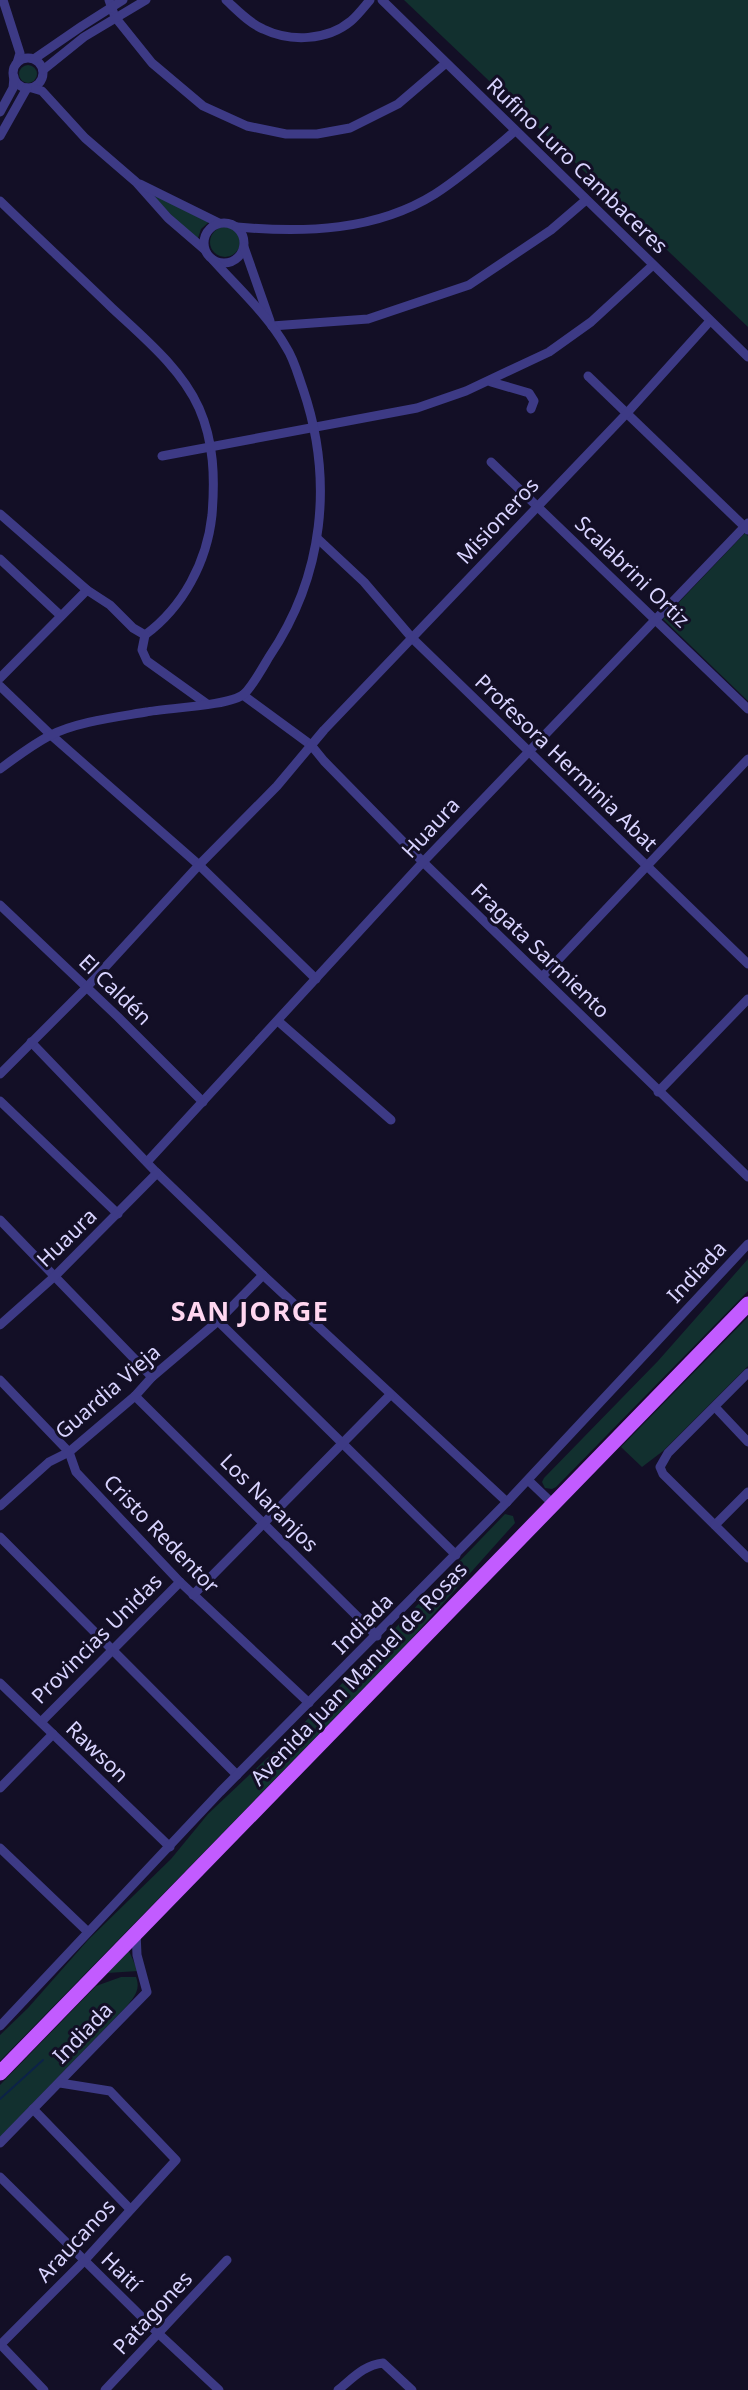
<svg xmlns="http://www.w3.org/2000/svg" width="748" height="2390" font-family="'Noto Sans',sans-serif">
<style>
.green{fill:#12302f}
.lines{fill:none;stroke-linecap:round;stroke-linejoin:round}
.stream{stroke:#0c2248;stroke-width:2}
.minor{stroke:#3d3a85;stroke-width:9}
.primary{stroke:#c25bff;stroke-width:15}
.labels{text-anchor:middle;stroke-width:6;stroke-linejoin:round;paint-order:stroke}
.street-label{font-size:21px;fill:#d9d4ff;stroke:#130f26}
.district-label{font-size:27px;font-weight:bold;letter-spacing:1.5px;fill:#ffd6f0;stroke:#130f26}
</style>
<rect width="100%" height="100%" fill="#130f26"/>
<!-- green -->
<g class="green">
<path d="M404,0H748V327Z"/>
<circle cx="28" cy="74" r="9"/>
<path d="M146,189L209,222L201,229L197,241Z"/>
<circle cx="225" cy="242" r="15"/>
<path d="M745,533L748,536V701L663,619Z"/>
<path d="M748,1259V1291L556,1487L552,1489L545,1488L542,1482L544,1478L658,1361Z"/>
<path d="M748,1317V1366L663,1451L642,1467L621,1447Z"/>
<path d="M505,1514L513,1516L515,1523L405,1646L0,2061V2035L28,2008L88,1940L171,1859L208,1814L301,1726Z"/>
<path d="M129,1951L138,1971L107,1973Z"/>
<path d="M121,1977H136C141,1990 134,1997 126,2007L0,2137V2085L96,1986Z"/>
</g>
<g class="lines">
<!-- stream -->
<path class="stream" d="M0,2099L43,2060"/>
<!-- minor -->
<g class="minor">
<path d="M3,0L20,53L17,63"/>
<path d="M109,0L115,17L152,63L203,106L247,126L286,134H317L350,128L398,104L446,63"/>
<path d="M226,0C237,10 249,23 263,29C290,42 327,41 351,21C358,15 364,7 370,0"/>
<path d="M382,0L748,357"/>
<circle cx="28" cy="73" r="15"/>
<path d="M34,59L82,26L123,0"/>
<path d="M43,70L84,37L146,0"/>
<path d="M32,88L42,91L85,138L136,182L168,218L204,249"/>
<path d="M0,112L13,88L14,77"/>
<path d="M0,136L27,88"/>
<path d="M140,184L219,223"/>
<path d="M0,201C37,237 75,272 112,308C143,337 181,368 199,408C214,442 215,478 212,515C207,562 183,607 145,635"/>
<circle cx="224" cy="243" r="20"/>
<path d="M237,227C305,233 376,231 435,194C463,176 489,153 515,131"/>
<path d="M244,247L270,321"/>
<path d="M272,326L368,319L469,285L551,230L586,200"/>
<path d="M588,376L748,530"/>
<path d="M491,382L529,393L534,401L531,409"/>
<path d="M162,456L417,408L466,391L549,352L591,322L653,265"/>
<path d="M491,462L748,709"/>
<path d="M0,514L87,590L110,605L133,628L145,635L142,650L147,661L207,704"/>
<path d="M318,539L364,582L412,638L748,964"/>
<path d="M0,559L61,616"/>
<path d="M0,678L87,590"/>
<path d="M0,686L51,735L199,865L316,979"/>
<path d="M243,695L311,745L324,761L423,862L748,1177"/>
<path d="M0,769C16,757 32,745 49,736C75,722 117,717 146,712C166,708 230,706 244,694C252,687 263,667 269,657C324,576 334,480 303,389C298,375 294,359 286,347C268,315 238,288 213,260"/>
<path d="M0,905L118,1017L203,1102"/>
<path d="M542,977L748,759"/>
<path d="M278,1021L391,1120"/>
<path d="M31,1042L155,1171L263,1275L507,1502"/>
<path d="M0,1074L86,988L199,865L277,786L324,730L627,413L710,321"/>
<path d="M658,1092L748,999"/>
<path d="M0,1101L118,1214"/>
<path d="M147,1162L423,862L748,523"/>
<path d="M0,1220L152,1377"/>
<path d="M218,1321L456,1555"/>
<path d="M0,1325L55,1276L157,1173"/>
<path d="M748,1373L668,1453L660,1467L663,1474L748,1558"/>
<path d="M0,1380L69,1452L76,1472L180,1582L309,1703"/>
<path d="M135,1396L377,1636"/>
<path d="M715,1407L748,1442"/>
<path d="M528,1480L553,1504"/>
<path d="M0,1506L49,1462L69,1452L135,1396L152,1377L218,1321L263,1275"/>
<path d="M715,1525L748,1492"/>
<path d="M0,1537L237,1775"/>
<path d="M193,1595L390,1395"/>
<path d="M0,1683L170,1847"/>
<path d="M41,1722L180,1582"/>
<path d="M0,1788L53,1734"/>
<path d="M0,1848L88,1932"/>
<path d="M0,2026L220,1792L507,1502L748,1244"/>
<path d="M33,2109L130,2209"/>
<path d="M0,2143L147,1992L137,1955L136,1932"/>
<path d="M0,2177L159,2334L219,2390"/>
<path d="M0,2344L44,2390"/>
<path d="M0,2345L84,2261L176,2160L110,2091L60,2083"/>
<path d="M105,2390L227,2260"/>
<path d="M338,2390C353,2378 364,2365 383,2363L412,2390"/>
</g>
<!-- primary -->
<path class="primary" d="M0,2073L748,1304"/>
</g>
<g class="labels">
<!-- street labels -->
<g class="street-label">
<text transform="translate(577 166) rotate(44)" y="7">Rufino Luro Cambaceres</text>
<text transform="translate(498 521) rotate(-47)" y="7">Misioneros</text>
<text transform="translate(632 572) rotate(44)" y="7">Scalabrini Ortiz</text>
<text transform="translate(566 763) rotate(44)" y="7">Profesora Herminia Abat</text>
<text transform="translate(431 828) rotate(-47)" y="7">Huaura</text>
<text transform="translate(540 951) rotate(44)" y="7">Fragata Sarmiento</text>
<text transform="translate(115 990) rotate(44)" y="7">El Caldén</text>
<text transform="translate(67 1238) rotate(-44)" y="7">Huaura</text>
<text transform="translate(697 1272) rotate(-47)" y="7">Indiada</text>
<text transform="translate(108 1392) rotate(-41)" y="7">Guardia Vieja</text>
<text transform="translate(269 1503) rotate(45)" y="7">Los Naranjos</text>
<text transform="translate(161 1534) rotate(46)" y="7">Cristo Redentor</text>
<text transform="translate(363 1624) rotate(-45)" y="7">Indiada</text>
<text transform="translate(97 1639) rotate(-45)" y="7">Provincias Unidas</text>
<text transform="translate(359 1674) rotate(-46)" y="7">Avenida Juan Manuel de Rosas</text>
<text transform="translate(97 1752) rotate(44)" y="7">Rawson</text>
<text transform="translate(83 2033) rotate(-46)" y="7">Indiada</text>
<text transform="translate(76 2241) rotate(-47)" y="7">Araucanos</text>
<text transform="translate(121 2272) rotate(44)" y="7">Haití</text>
<text transform="translate(153 2313) rotate(-47)" y="7">Patagones</text>
</g>
<!-- district labels -->
<g class="district-label">
<text x="250" y="1321">SAN JORGE</text>
</g>
</g>
</svg>
